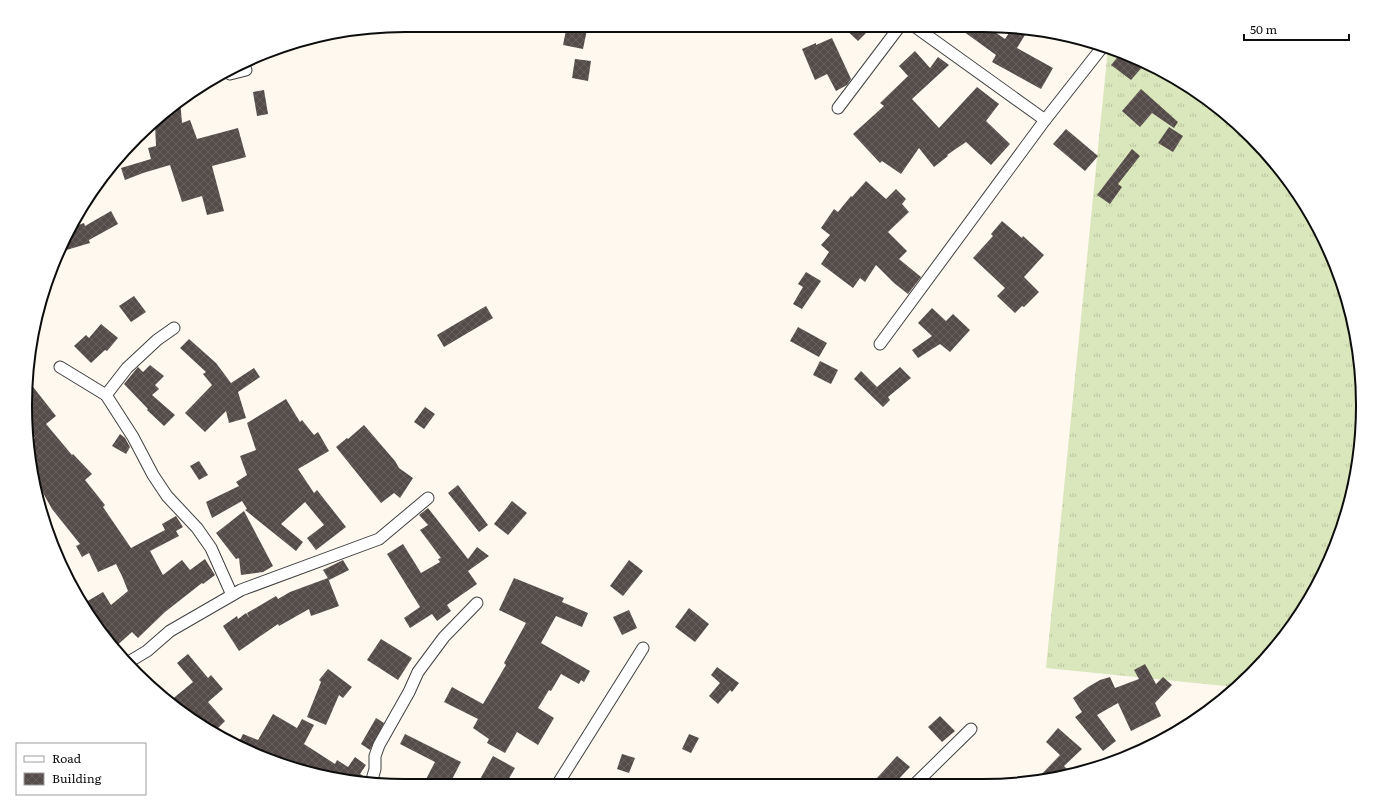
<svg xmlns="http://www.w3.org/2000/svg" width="1388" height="811" font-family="Literata,serif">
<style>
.grass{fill:url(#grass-tufts)}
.building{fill:url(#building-cross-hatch)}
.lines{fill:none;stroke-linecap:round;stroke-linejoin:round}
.street-casing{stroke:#404040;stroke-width:13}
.street{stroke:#fff;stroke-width:11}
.rim{fill:none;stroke:#0d0d0d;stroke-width:2}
</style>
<defs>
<pattern id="grass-tufts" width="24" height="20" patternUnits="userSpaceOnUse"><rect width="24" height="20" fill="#dae6bb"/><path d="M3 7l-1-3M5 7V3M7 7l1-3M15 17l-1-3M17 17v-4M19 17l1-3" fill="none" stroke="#bac4a0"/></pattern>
<pattern id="building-cross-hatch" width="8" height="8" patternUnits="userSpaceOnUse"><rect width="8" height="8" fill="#554c4a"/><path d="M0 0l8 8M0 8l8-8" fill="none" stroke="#686160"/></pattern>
</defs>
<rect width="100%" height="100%" fill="#fef8ef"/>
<!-- grass -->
<path class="grass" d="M1108,48L1111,49L1194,89L1251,136L1299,194L1334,260L1356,331L1363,405L1356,479L1334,551L1299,617L1251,675L1235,687L1046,668Z"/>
<!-- building -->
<g class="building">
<path d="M567,25H588L583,49L563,45Z"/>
<path d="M842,26H873L858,41Z"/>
<path d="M956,26H986L1005,39L1013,27L1028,30L1017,48L1053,68L1041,89L992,62L996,55Z"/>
<path d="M832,38L851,79L847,85L836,91L827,74L815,80L802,49L816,43V45Z"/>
<path d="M915,51L930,68L938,57L949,65L912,99L939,128L977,87L999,104L986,121L1010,144L991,165L966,142L947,155L948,156L934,167L919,148L901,174L882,161L880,163L853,134L884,106L880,103L908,76L899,66Z"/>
<path d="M1121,53L1144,65L1131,80L1111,65Z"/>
<path d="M575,59L591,61L588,81L572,78Z"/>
<path d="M1141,89L1178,122L1174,128L1152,113L1140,127L1122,111Z"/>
<path d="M264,90L268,114L257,116L253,92Z"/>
<path d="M180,100L182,123L190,120L197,139L238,128L246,157L212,166L224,211L207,215L202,196L182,202L170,165L143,173L125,180L121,168L151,159L148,148L156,146L155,124L161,118L167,117V111L174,103Z"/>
<path d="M1169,127L1183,136L1173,152L1158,143Z"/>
<path d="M1066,129L1098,156L1085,171L1053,144Z"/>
<path d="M1132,149L1140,156L1118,184L1122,187L1110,204L1097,195Z"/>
<path d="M866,181L886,199L896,189L906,199L902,204L909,212L888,232L907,251L899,259L921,277L908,294L894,283L876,265L865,282L860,278L853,288L821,264L829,252L821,245L830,235L821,228L834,209L838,212L851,196L852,197Z"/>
<path d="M111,211L118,224L89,240L90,243L63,251L75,226L84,223L85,226Z"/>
<path d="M1002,221L1022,238L1023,236L1044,255L1024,277L1039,292L1024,307L1022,306L1015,313L997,296L1005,288L973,258L993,236L991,234Z"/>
<path d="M806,272L821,281L802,309L793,304L803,287L798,284Z"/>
<path d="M134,296L146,312L131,322L119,306Z"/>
<path d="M486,306L493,318L444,347L437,335Z"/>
<path d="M932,308L946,321L953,314L970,330L950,352L940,344L918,358L912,350L932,336L918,323Z"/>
<path d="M101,324L118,338L107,351L105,350L91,363L74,346L86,335L89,338Z"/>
<path d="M798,327L827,343L819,357L790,341Z"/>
<path d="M189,339L216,363L231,383L254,368L260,377L238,392L246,418L229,423L226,411L205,432L185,413L212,385L203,374L206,372L180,348Z"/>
<path d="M820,361L838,370L831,384L813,375Z"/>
<path d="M150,365L164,376L155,385L159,389L152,395L175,415L164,426L147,410L148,409L124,384L138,367L143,372Z"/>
<path d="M900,367L911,378L888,397L890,400L883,407L854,379L861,371L877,387Z"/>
<path d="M30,383L56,416L46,424L72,455L73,454L92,474L85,480L105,505L103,507L131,548L165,530L162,524L176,516L183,527L176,531L179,536L150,551L163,575L182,560L190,570L205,559L215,575L203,584L202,583L165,612L138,638L132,632L114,648L86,602L103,592L111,605L128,591L122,576L116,564L98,572L89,553L82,557L76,546L80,544L52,509L38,484L29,442L35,438L26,428Z"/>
<path d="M286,399L300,422L302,420L314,435L318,432L329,451L298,469L314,493L317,490L346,527L316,550L307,538L324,525L305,502L281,524L303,542L296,551L245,510L247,509L242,501L212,518L206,502L239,486L236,482L247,475L240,456L256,450L247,423Z"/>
<path d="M425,407L435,414L424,429L414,422Z"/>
<path d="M364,425L395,461L399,468L413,478L400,498L394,493L381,503L336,447L347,438L348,439Z"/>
<path d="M120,434L125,438L130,447L126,454L112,446Z"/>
<path d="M199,461L208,475L199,480L190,466Z"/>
<path d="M458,485L488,525L479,532L448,493Z"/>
<path d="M512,501L527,513L508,535L494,524Z"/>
<path d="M428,508L468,559L477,547L489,556L468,571L477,584L447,605L451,611L437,621L432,614L410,628L404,618L420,607L387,554L403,544L421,573L440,562L438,559L441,558L420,530L428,525L419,515Z"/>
<path d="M244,511L273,566L263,572L241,575L239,558L236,559L216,533Z"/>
<path d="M343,560L349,570L329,580L323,570Z"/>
<path d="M629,560L643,571L623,596L610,586Z"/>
<path d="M328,578L339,606L311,616L309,609L279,626L278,624L239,651L223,626L237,616L238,619L246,613L249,617L247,613L276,596L278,599L290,592Z"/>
<path d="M514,578L564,598L562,602L588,613L582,627L556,616L541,643L590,671L584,682L581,680L579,684L561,674L551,691L549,690L538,708L554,718L538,745L517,732L505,753L487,743L489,739L473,728L478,719L444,702L452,687L483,704L506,665L504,663L526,623L499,610Z"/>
<path d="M689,608L709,624L695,642L675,627Z"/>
<path d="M629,610L637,628L622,635L613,617Z"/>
<path d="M381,639L412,658L398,680L367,660Z"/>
<path d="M188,654L208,678L211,675L223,689L208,702L225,721L214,732L194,722L170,701L193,682L177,663Z"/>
<path d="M1145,664L1156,684L1163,677L1172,685L1155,703L1161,716L1131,731L1118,703L1097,715L1116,741L1103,751L1075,717L1082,712L1073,698L1088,687L1100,680L1110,677L1115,688L1139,679L1134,670Z"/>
<path d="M717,667L739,683L732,692L730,690L718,704L709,696L720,683L711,675Z"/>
<path d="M328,669L352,687L343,698L339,695L326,725L307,717L321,682L319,680Z"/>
<path d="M273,714L297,728L302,719L314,725L304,744L335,764L337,760L348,767L355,757L366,765L360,774L365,777L364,782L283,766L238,744L243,734L258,740Z"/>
<path d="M940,716L955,731L942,742L928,727Z"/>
<path d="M376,718L384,723L370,750L361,744Z"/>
<path d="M1058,728L1082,749L1064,766L1071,773L1037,779L1060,755L1046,742Z"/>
<path d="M405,734L461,762L449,785H423L435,762L400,744Z"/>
<path d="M689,734L699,738L691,753L682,749Z"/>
<path d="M622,754L635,758L629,773L617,769Z"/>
<path d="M493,756L515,768L505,785H486L479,781Z"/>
<path d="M897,756L910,767L893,785H885L877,778Z"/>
</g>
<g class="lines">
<defs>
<g id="street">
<path d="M914,26L1045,120"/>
<path d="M230,74L246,70"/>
<path d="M838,108L900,26"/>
<path d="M880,344L1045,120L1104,45"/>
<path d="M60,367L106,395L133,437L153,475L167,496L197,528L211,548L232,595"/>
<path d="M106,395L127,368L157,340L174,328"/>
<path d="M127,663L147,651L170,631L241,590L379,539L428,498"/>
<path d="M371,783L375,769V756L379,745L409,692L418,672L444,637L477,603"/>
<path d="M557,785L643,648"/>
<path d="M914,785L971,729"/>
</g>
</defs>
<!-- street casing -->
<use href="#street" class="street-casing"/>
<!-- street -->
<use href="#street" class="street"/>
</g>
<!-- crop -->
<path d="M0 0H1388V811H0ZM405 32H983A373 373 0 0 1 1356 405V406A373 373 0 0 1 983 779H405A373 373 0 0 1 32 406V405A373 373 0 0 1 405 32Z" fill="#fff" fill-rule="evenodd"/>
<path class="rim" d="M405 32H983A373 373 0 0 1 1356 405V406A373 373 0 0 1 983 779H405A373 373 0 0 1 32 406V405A373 373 0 0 1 405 32Z"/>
<!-- legend -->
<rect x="16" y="743" width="130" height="52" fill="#ffffff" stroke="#9e9e9e"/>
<rect x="24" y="756" width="20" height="6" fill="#ffffff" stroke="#9e9e9e"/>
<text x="52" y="763" font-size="12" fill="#0d0d0d">Road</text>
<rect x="24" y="773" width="20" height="12" fill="url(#building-cross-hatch)" stroke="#9e9e9e"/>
<text x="52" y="783" font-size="12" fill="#0d0d0d">Building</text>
<!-- scale -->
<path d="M1244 34v6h105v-6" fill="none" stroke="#0d0d0d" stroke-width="2"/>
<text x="1250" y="34" font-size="12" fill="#0d0d0d" stroke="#ffffff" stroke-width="3" paint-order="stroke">50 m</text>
</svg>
